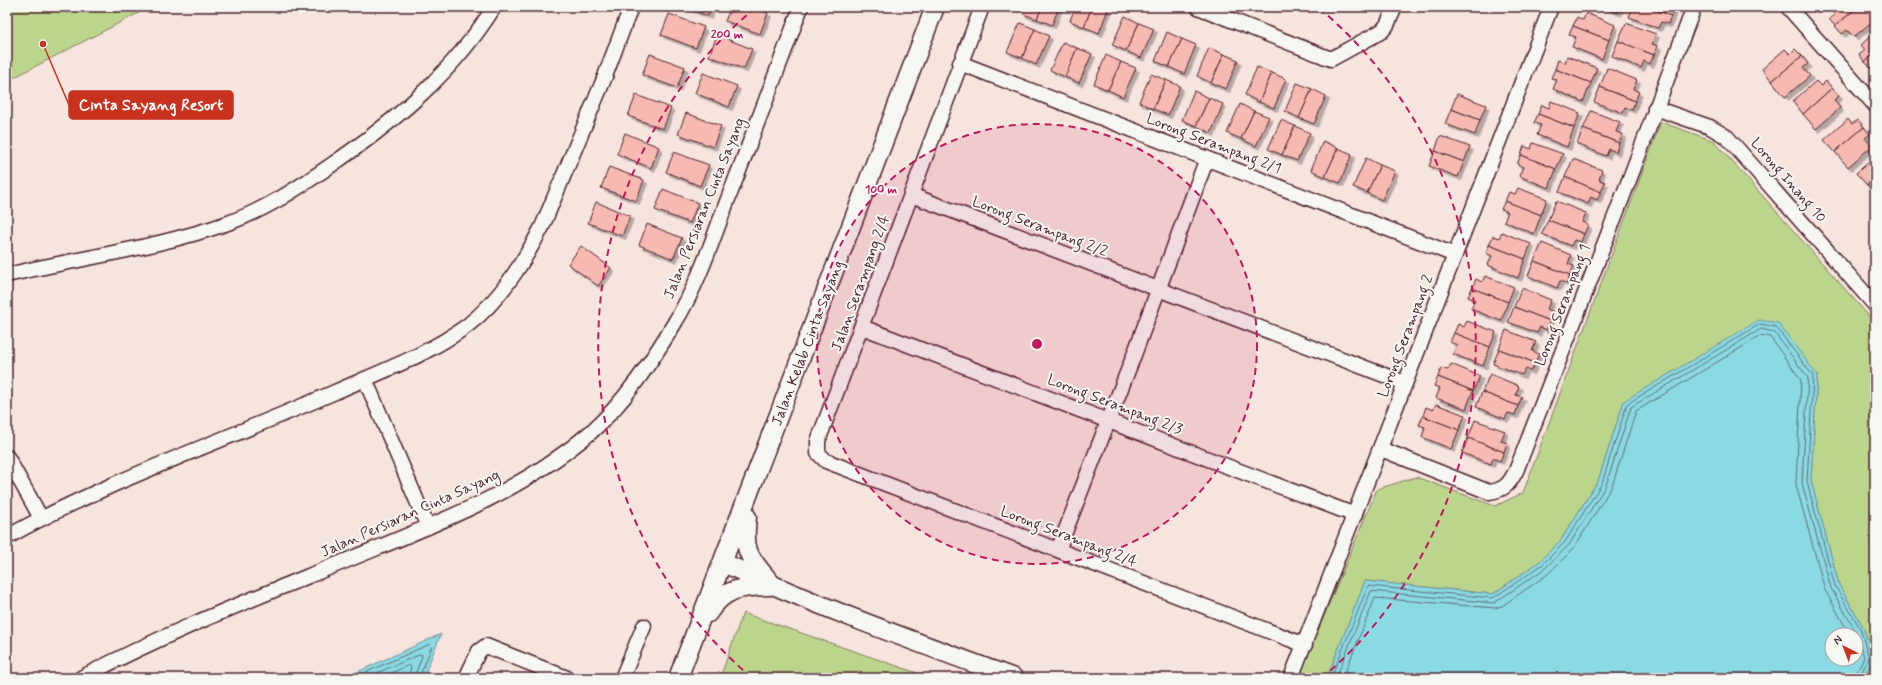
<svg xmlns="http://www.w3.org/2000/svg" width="1882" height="685" font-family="Mynerve,sans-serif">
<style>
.green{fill:#bcd58c;stroke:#837a5c}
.water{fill:#89dae3;stroke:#708f99;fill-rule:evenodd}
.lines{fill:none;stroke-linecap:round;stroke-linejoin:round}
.shore{stroke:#636a75;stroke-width:1}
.building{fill:#f6bab2;stroke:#4a1f2b;filter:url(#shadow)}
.minor-casing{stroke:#4a1f2b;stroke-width:17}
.major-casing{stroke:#4a1f2b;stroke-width:21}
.minor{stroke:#f6f6f2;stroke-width:14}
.major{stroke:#f6f6f2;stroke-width:18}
.ring{fill:none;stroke:#c2185b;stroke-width:2;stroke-dasharray:7 5}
.labels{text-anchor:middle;stroke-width:4;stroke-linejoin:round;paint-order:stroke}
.street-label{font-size:15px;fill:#4a1f2b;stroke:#f6f6f2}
.centre{fill:#c2185b;stroke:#f6f6f2;stroke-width:2}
.ring-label{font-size:12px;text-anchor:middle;font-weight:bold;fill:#c2185b;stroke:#f6f6f2;stroke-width:4;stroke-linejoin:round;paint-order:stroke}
.leader{fill:none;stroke:#c8321e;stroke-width:1.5}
.callout-dot{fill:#c8321e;stroke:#f6f6f2;stroke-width:1.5}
.callout{fill:#c8321e;stroke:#c8321e;stroke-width:1.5}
.callout-label{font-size:16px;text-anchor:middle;font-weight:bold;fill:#fff}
</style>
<defs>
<filter id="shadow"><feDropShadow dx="3.5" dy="3.5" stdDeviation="0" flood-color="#0004"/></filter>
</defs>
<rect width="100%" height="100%" fill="#f6e4df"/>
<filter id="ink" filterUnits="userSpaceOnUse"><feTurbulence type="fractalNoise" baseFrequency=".025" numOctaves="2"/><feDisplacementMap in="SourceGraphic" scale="8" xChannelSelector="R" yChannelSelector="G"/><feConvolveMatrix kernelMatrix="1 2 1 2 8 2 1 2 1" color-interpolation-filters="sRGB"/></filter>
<g filter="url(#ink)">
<!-- green -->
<g class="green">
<path d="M7,7H150L7,81Z"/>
<path d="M1661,122L1714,141L1875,323V678H1862L1874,659L1863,627L1839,585L1811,481L1817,375L1624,401L1598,481L1561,540L1539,562L1493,594L1365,581L1327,678H1298L1377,489L1416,477L1495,506L1523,493Z"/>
<path d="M743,613L932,678H720Z"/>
</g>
<!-- water -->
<g class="water">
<path d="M1759,320L1778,323L1817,375L1811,481L1839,585L1863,627L1874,659L1862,678H1327L1365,581L1493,594L1539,562L1561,540L1598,481L1624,401ZM1832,635H1856V659H1832Z"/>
<path d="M441,634L423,678H344L353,674Z"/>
</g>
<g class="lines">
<!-- shore -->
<g class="shore">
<path d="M353,678L430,644L432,646L419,678"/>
<path d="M365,678L421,654L422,656L414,678"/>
<path d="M380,678L409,665L411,667L408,678"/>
<path d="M1331,678L1368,586L1493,598L1542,565L1565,542L1602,483L1627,404L1760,324L1776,327L1813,376L1807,482L1835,586L1860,628L1869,658L1859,678"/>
<path d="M1336,678L1371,591L1494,603L1544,569L1569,545L1606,485L1631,407L1761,329L1774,332L1808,378L1802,483L1831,588L1855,630L1864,657L1854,678"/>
<path d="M1343,678L1375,598L1495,608L1502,606L1548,574L1574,548L1612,486L1636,411L1762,335L1770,337L1801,380L1796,485L1825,590L1850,635"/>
</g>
</g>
<!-- building -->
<g class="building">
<path d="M685,7H712L708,16Z"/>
<path d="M731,7H751L768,13L760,34L725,21Z"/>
<path d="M1025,7H1042L1037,19L1023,14Z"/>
<path d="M1042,7H1059L1052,25L1037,19Z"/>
<path d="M1075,7H1092L1084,27L1070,21Z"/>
<path d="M1092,7H1109L1099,33L1084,27Z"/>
<path d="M1603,7H1620L1618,13Z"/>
<path d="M1633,7H1649L1671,16L1668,24L1661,22L1658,28L1629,17Z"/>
<path d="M1649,7H1675L1671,16Z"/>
<path d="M1833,7H1858L1835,26L1829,19L1835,15L1830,9Z"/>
<path d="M1858,7H1870L1875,13V19L1854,37L1847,30L1842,34L1835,26Z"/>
<path d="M1586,13L1615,25L1609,40L1573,26L1577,17L1583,20Z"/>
<path d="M669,14L704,27L696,48L661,35Z"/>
<path d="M1125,16L1139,23L1126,51L1112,45Z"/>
<path d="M1020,23L1035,29L1022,58L1007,52Z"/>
<path d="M1139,23L1154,29L1141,58L1126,51Z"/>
<path d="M1626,23L1656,34L1652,44L1658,46L1654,55L1618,41Z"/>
<path d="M1573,26L1609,40L1602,59L1572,47L1576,37L1569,35Z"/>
<path d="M1035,29L1049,36L1036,65L1022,58Z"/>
<path d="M1167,32L1182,39L1169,67L1155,61Z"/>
<path d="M1875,32V53L1865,62L1859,55L1865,50L1861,45Z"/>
<path d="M717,35L752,49L744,69L709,56Z"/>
<path d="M1182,39L1196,45L1184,74L1169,67Z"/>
<path d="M1618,41L1654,55L1650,64L1644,61L1641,68L1612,56Z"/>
<path d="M1063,42L1077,48L1065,77L1050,70Z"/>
<path d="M1077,48L1092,54L1079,83L1065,77Z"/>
<path d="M1209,48L1224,54L1211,83L1197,76Z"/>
<path d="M1785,49L1790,54L1795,49L1802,56L1772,81L1762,69Z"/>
<path d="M1875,53V66L1872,69L1865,62Z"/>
<path d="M650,54L685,67L677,88L642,75Z"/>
<path d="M1224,54L1238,60L1226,89L1211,83Z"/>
<path d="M1106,55L1121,62L1108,90L1094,84Z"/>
<path d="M1567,56L1597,68L1591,83L1555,69L1558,60L1565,63Z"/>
<path d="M1802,56L1808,64L1803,68L1810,76L1785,97L1772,81Z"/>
<path d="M1121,62L1136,68L1123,97L1108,90Z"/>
<path d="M1257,67L1272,73L1259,102L1245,95Z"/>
<path d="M1607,68L1637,80L1633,89L1639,92L1635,101L1600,87Z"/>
<path d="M1555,69L1591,83L1583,102L1553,89L1557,80L1551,78Z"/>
<path d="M703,73L737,86L729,107L695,93Z"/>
<path d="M1272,73L1286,79L1274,108L1259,102Z"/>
<path d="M1151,74L1166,80L1153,109L1139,102Z"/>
<path d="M1166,80L1180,86L1168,115L1153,109Z"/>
<path d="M1816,81L1821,86L1826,81L1832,88L1803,114L1793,101Z"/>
<path d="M1297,83L1312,89L1299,118L1285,111Z"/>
<path d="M1600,87L1635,101L1632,110L1625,107L1623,113L1594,102Z"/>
<path d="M1832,88L1839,96L1834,100L1840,108L1816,129L1803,114Z"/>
<path d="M1312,89L1326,96L1314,124L1299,118Z"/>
<path d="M1194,91L1209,98L1196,126L1182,120Z"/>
<path d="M1457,94L1486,105L1480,120L1451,109Z"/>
<path d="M636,95L671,108L663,129L628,116Z"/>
<path d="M1209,98L1223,104L1211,133L1196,126Z"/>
<path d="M1551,101L1580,113L1574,128L1538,114L1542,105L1549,108Z"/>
<path d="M1240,104L1254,111L1241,139L1227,133Z"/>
<path d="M1451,109L1480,120L1475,135L1445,124Z"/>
<path d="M1254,111L1269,117L1256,146L1241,139Z"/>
<path d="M1591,111L1620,122L1616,132L1623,134L1619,143L1583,129Z"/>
<path d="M686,113L721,126L713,147L678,134Z"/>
<path d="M1538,114L1574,128L1567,147L1537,135L1541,125L1534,123Z"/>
<path d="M1848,119L1852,124L1858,120L1864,127L1835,152L1824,140Z"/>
<path d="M1281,120L1295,126L1282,155L1268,149Z"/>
<path d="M1295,126L1310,133L1297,161L1282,155Z"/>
<path d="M1864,127L1870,134L1865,138L1872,146L1848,167L1835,152Z"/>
<path d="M1583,129L1619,143L1616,152L1609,149L1606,156L1577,144Z"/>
<path d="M625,133L659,147L651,168L617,154Z"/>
<path d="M1440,136L1470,147L1464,162L1435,151Z"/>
<path d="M1323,141L1338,148L1325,177L1311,170Z"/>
<path d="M1533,143L1563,154L1556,169L1521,155L1524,146L1531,149Z"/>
<path d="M1338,148L1352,154L1340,183L1325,177Z"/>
<path d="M1435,151L1464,162L1458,177L1429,166Z"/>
<path d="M674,152L709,165L700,186L666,172Z"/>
<path d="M1521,155L1556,169L1549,188L1519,176L1523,167L1517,164Z"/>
<path d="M1875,157V178L1867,185L1856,173Z"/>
<path d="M1366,158L1380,165L1367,193L1353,187Z"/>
<path d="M1573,159L1602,170L1599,180L1605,182L1601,192L1565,177Z"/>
<path d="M1380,165L1395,171L1382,200L1367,193Z"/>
<path d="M609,167L644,180L636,201L601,188Z"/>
<path d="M1565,177L1601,192L1597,200L1591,197L1588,204L1559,192Z"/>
<path d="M1875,178V194L1867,185Z"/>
<path d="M1518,188L1547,199L1541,215L1505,201L1509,192L1515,194Z"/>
<path d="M663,189L698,203L690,223L655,210Z"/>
<path d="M1505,201L1541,215L1534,234L1504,221L1508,212L1501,209Z"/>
<path d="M1556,201L1586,213L1582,222L1588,225L1584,234L1548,220Z"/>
<path d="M596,202L630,216L622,236L588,223Z"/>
<path d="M1548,220L1584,234L1581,242L1574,240L1571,246L1542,234Z"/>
<path d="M647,224L682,238L673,259L639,245Z"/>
<path d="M1502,232L1531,244L1525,259L1489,245L1493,236L1499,238Z"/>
<path d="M1542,243L1571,255L1568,264L1574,266L1570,275L1534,261Z"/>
<path d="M1489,245L1525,259L1518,278L1488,265L1492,256L1486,253Z"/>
<path d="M581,246L611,268L598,286L568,264Z"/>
<path d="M1534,261L1570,275L1567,284L1560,281L1557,288L1528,276Z"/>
<path d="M1485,276L1514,287L1508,302L1472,288L1476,279L1482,282Z"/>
<path d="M1472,288L1508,302L1501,321L1471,309L1475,300L1468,297Z"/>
<path d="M1522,288L1551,300L1547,309L1554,312L1550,321L1514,307Z"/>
<path d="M1514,307L1550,321L1547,330L1540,327L1537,333L1508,322Z"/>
<path d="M1467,321L1496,332L1490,347L1454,333L1458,324L1464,327Z"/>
<path d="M1506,330L1536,342L1532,351L1539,354L1535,363L1499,349Z"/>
<path d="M1454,333L1490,347L1483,366L1453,354L1457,345L1450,342Z"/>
<path d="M1499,349L1535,363L1531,371L1525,369L1522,375L1493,364Z"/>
<path d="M1451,364L1480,376L1473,391L1438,377L1441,368L1448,370Z"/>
<path d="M1490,374L1519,386L1516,395L1522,397L1518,406L1482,392Z"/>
<path d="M1438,377L1473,391L1466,409L1436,398L1440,388L1434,386Z"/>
<path d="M1482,392L1518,406L1515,415L1508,413L1505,419L1476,407Z"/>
<path d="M1436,404L1465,415L1459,430L1423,416L1426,407L1433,410Z"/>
<path d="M1423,416L1459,430L1451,449L1422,437L1425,427L1419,425Z"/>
<path d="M1475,420L1505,431L1501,441L1507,443L1504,452L1468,438Z"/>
<path d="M1468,438L1504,452L1500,461L1493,458L1491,464L1462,453Z"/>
</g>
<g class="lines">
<defs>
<g id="minor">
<path d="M982,7L818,441V453L826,461L1305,645"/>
<path d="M1198,7L1331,59L1382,31L1387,25L1395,7"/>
<path d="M1788,7L1875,105"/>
<path d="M960,63L1455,255"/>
<path d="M1655,108L1710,127L1727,137L1875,305"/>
<path d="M911,195L1405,383"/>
<path d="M7,275C80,258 157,248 228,223C265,210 298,188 330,166C394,122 453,73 494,7"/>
<path d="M862,327L1355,515"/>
<path d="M365,379L428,527"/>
<path d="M1381,449L1489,492C1505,490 1509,484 1516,471L1633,170L1694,7"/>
<path d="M7,457L41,518"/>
<path d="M7,537C111,479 226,440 335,392C380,372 428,355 468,325C500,300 523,263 542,227L604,79L631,7"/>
<path d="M1058,550L1134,355L1207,158"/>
<path d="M81,678C169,631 263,595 355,557C438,523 523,491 591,432C624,403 651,362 674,324C698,285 712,241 728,199C753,135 777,71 801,7"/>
<path d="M466,678L479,651L486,646L567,678"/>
<path d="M622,678L644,626"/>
<path d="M1291,678L1551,7"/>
</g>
<g id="major">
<path d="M747,517C743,552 748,556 770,582"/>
<path d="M724,563C818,607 916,642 1014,678"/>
<path d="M708,613C725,587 742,587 770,586"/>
<path d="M678,678L935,7"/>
</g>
</defs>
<!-- minor casing -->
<use href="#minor" class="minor-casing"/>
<!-- major casing -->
<use href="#major" class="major-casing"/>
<!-- minor -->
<use href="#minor" class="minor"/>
<!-- major -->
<use href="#major" class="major"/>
</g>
</g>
<!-- distance rings -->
<circle cx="1037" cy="344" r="220" fill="#c2185b" fill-opacity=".12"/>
<g class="ring">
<circle cx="1037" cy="344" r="220"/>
<path d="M752 678A439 439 0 0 1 755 8M1319 8A439 439 0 0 1 1322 678"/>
</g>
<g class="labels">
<!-- street labels -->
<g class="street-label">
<text transform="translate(1214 143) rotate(21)" y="5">Lorong Serampang 2/1</text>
<text transform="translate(1789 180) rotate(49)" y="5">Lorong Inang 10</text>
<text transform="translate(704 208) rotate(-68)" y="5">Jalan Persiaran Cinta Sayang</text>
<text transform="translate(1040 226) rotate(21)" y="5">Lorong Serampang 2/2</text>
<text transform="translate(860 283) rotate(-70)" y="5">Jalan Serampang 2/4</text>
<text transform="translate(1562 305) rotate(-69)" y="5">Lorong Serampang 1</text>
<text transform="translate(1405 336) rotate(-69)" y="5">Lorong Serampang 2</text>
<text transform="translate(807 343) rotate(-69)" y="5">Jalan Kelab Cinta Sayang</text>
<text transform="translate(1115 404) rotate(21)" y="5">Lorong Serampang 2/3</text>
<text transform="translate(410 513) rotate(-24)" y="5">Jalan Persiaran Cinta Sayang</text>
<text transform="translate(1069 536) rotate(21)" y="5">Lorong Serampang 2/4</text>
</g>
</g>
<circle cx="1037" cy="344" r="6" class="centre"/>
<g class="ring-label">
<text x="727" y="38">200 m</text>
<text x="881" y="193">100 m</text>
</g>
<!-- callouts -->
<path class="leader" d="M43 44L69 105"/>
<circle class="callout-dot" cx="43" cy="44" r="4"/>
<rect class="callout" x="69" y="91" width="164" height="28" rx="4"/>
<g class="callout-label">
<text x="151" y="110">Cinta Sayang Resort</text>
</g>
<!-- margin -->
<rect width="1882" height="685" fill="none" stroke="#f6f6f2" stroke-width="24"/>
<rect x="12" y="12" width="1858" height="661" fill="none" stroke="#4a1f2b" stroke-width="1.5" filter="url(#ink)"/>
<!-- north arrow -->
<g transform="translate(1844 647) rotate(318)"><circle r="19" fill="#f6f6f2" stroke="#b1a0a2"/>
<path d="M0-3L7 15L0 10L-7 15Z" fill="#c8321e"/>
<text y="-6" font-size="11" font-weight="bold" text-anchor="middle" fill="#4a1f2b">N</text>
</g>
</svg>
